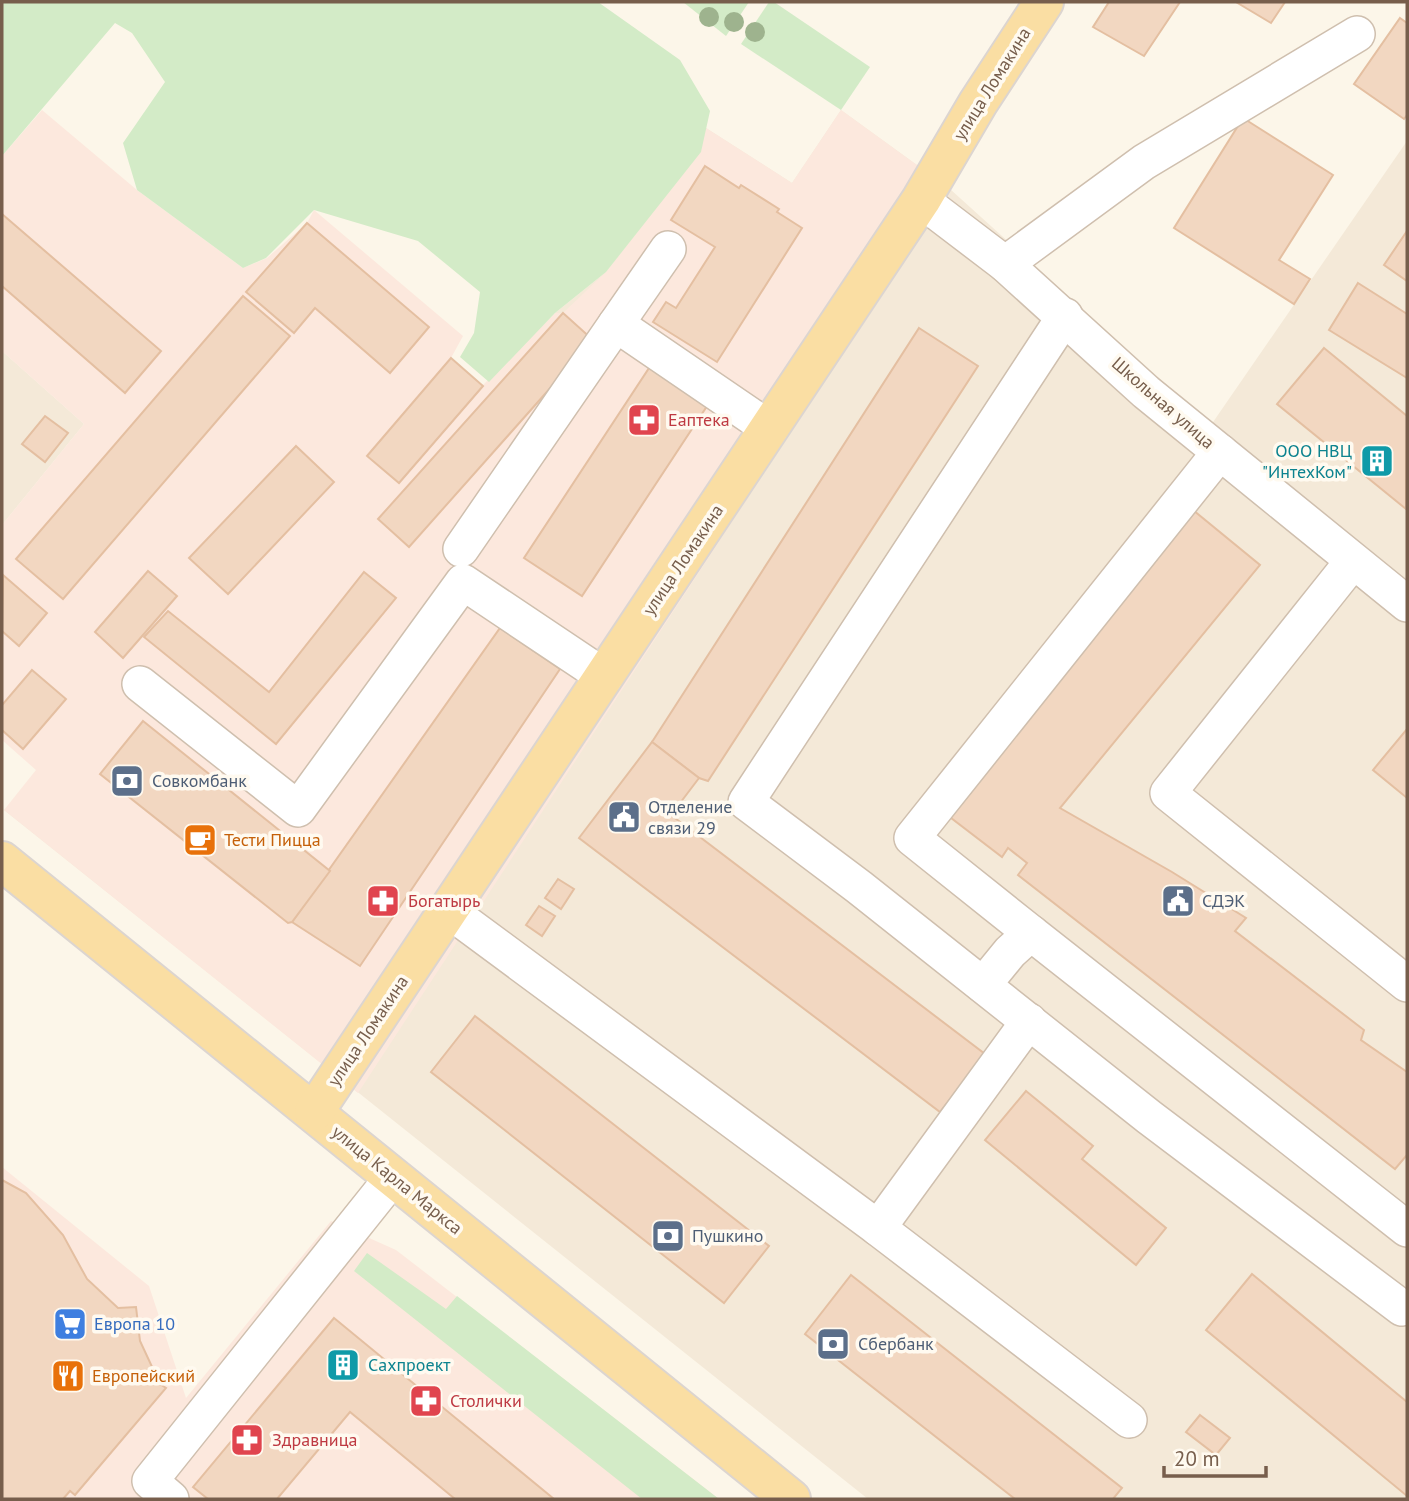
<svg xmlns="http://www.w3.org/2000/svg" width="1409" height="1501" font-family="'PT Sans',sans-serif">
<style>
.residential{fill:#f4e9d8}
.commercial{fill:#fce8dd}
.green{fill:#d3ebc7}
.building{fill:#f2d7c1;stroke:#e4bfa1;stroke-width:2}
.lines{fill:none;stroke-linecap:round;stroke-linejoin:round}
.minor-casing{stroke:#cfbfae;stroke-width:38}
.major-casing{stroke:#dcd5d0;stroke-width:42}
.minor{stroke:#fff;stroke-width:35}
.major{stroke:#fadea3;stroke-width:38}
.tree{fill:#9eb38e}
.labels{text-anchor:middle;stroke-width:7;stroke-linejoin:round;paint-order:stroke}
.street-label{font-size:18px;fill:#775e4c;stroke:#fffaf0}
.health-label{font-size:18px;fill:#be3a42;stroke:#fffaf0;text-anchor:start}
.culture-label{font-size:18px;fill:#0d838f;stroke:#fffaf0;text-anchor:end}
.service-label{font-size:18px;fill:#4e5e75;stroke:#fffaf0;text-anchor:start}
.food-label{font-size:18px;fill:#c56008;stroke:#fffaf0;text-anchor:start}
.shop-label{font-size:18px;fill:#366cbe;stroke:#fffaf0;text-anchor:start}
</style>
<rect width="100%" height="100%" fill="#fcf6e9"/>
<!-- residential -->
<g class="residential">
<path d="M841,110L950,189L1211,425L1407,141V1499H868L4,810L276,744L563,313H555L606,272L700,152L706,128L792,183Z"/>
<path d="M2,351L84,424L2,525Z"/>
</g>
<!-- commercial -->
<g class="commercial">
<path d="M42,110L137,190L243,268L267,258L307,223L314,210L463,336L451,358L483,385L555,313H563L606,272L700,152L706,128L792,183L841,110L950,189L358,1093L4,810L36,770L2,740V525L84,424L2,351V156Z"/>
<path d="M2,1167L149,1286L186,1398L331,1221L396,1250L719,1499H2Z"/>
</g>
<!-- green -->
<g class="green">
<path d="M2,2H598L680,60L710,111L701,152L606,272L555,313L489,382L460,357L474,333L480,292L418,241L314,210L266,258L243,268L137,190L123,143L165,82L132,33L115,23L2,156Z"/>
<path d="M683,2H749L726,36Z"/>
<path d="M769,2H774L870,67L841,110L741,44Z"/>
<path d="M367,1253L446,1309L457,1296L719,1499H642L354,1271Z"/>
</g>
<!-- building -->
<g class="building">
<path d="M1109,2H1180L1144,56L1093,27Z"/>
<path d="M1236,2H1285L1271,23Z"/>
<path d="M1400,18L1407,23V115L1404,119L1354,84Z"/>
<path d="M1243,118L1333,175L1279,260L1310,279L1294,304L1174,228Z"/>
<path d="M705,166L739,188L741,185L779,209L777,212L802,228L717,362L653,322L666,302L676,308L715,247L671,220Z"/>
<path d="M2,214L161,351L125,393L2,286Z"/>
<path d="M307,223L429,327L390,373L315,308L294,333L246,292Z"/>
<path d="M1407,231V281L1384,265Z"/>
<path d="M1358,283L1407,314V378L1329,330Z"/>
<path d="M243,296L290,336L63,599L16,559Z"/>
<path d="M563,313L593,340L409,547L378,519Z"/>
<path d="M919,328L978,366L708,781L699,778L652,742Z"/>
<path d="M1324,348L1407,416L1406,509L1277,404Z"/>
<path d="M451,358L483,386L399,483L367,456Z"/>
<path d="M655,359L713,397L582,596L524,558Z"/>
<path d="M45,416L68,433L45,462L22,444Z"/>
<path d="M296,446L334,482L228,594L189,558Z"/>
<path d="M1182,501L1260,565L1060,808L1172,872L1246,918L1235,931L1364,1030L1361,1040L1407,1072V1158L1406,1156L1395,1169L1018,875L1027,863L1008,848L1002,857L942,811Z"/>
<path d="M148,571L177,596L123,658L95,632Z"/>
<path d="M364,572L396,598L276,744L144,637L168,611L269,692Z"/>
<path d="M3,575L47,613L19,646L2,631Z"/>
<path d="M500,628L560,669L360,966L292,922Z"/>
<path d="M32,670L66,699L23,749L2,730V705Z"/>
<path d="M143,721L330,871L292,922L288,923L100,774Z"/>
<path d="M1407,729V798L1373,770Z"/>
<path d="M652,742L699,778L671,815L985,1054L940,1112L579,838Z"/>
<path d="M558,879L574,889L561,909L545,898Z"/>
<path d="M539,906L555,916L542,936L526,925Z"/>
<path d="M475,1016L769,1246L724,1303L431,1072Z"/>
<path d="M1026,1091L1093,1146L1082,1159L1166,1228L1136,1265L985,1140Z"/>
<path d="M2,1180L26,1193L63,1235L87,1279L118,1308L136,1307L140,1341L160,1384L166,1388L75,1495L70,1491L63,1499H2Z"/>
<path d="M1252,1274L1407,1402V1496L1206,1330Z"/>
<path d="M851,1275L1122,1488L1113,1499H1015L805,1334Z"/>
<path d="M334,1318L554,1499H455L350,1412L277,1499H208L193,1487Z"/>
<path d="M1200,1415L1230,1438L1216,1455L1186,1432Z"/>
</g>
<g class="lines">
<defs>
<g id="minor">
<path d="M921,200L1005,264L1146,392L1407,604"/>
<path d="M1005,264L1144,162L1357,34"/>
<path d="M1065,316L746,802L859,887L1149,1117L1402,1308"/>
<path d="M616,324L668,249"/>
<path d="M461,549L616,324L770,429"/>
<path d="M1353,561L1168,793L1407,984"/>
<path d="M140,684L298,809L463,582L605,677"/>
<path d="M448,910L878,1228"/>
<path d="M1031,933L1407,1229"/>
<path d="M983,985L1010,952L1031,933L912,838L1220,452"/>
<path d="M1029,1021L878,1228L1129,1420"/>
<path d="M171,1499L150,1481L393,1177"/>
</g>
<g id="major">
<path d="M2,861L791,1499"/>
<path d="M314,1112L921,200L978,103L1044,2"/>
</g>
</defs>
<!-- minor casing -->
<use href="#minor" class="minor-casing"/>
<!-- major casing -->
<use href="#major" class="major-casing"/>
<!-- minor -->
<use href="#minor" class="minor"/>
<!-- major -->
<use href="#major" class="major"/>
</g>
<!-- trees -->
<g class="tree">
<circle cx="709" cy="17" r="10"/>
<circle cx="734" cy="22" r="10"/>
<circle cx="755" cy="32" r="10"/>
</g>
<!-- icons -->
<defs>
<symbol id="pharmacy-square" viewBox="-11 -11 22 22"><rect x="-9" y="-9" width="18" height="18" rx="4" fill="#e0444e" stroke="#fffaf0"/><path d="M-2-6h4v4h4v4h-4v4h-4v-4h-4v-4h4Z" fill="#fff"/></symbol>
<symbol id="building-square" viewBox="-11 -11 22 22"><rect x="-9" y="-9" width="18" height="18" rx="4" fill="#0f9aa8" stroke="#fffaf0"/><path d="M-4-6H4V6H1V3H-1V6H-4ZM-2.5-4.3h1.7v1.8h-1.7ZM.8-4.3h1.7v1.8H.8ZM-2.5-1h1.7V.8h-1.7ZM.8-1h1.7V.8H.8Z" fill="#fff"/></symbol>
<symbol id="bank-square" viewBox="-11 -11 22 22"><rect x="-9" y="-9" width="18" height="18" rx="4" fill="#5c6f8a" stroke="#fffaf0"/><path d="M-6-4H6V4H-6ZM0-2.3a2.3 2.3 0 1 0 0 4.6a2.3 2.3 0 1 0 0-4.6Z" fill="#fff"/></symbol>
<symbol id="civic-square" viewBox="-11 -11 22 22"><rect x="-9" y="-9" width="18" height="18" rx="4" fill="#5c6f8a" stroke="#fffaf0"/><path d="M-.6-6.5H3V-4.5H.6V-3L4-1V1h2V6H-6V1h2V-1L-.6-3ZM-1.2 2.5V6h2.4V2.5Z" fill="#fff"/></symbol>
<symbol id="cafe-square" viewBox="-11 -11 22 22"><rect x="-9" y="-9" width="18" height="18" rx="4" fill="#e8710a" stroke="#fffaf0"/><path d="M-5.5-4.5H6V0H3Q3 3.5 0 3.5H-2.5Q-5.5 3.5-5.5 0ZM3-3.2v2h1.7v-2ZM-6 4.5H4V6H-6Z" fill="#fff"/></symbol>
<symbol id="supermarket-square" viewBox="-11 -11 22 22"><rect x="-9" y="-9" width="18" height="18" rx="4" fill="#3f7fe0" stroke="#fffaf0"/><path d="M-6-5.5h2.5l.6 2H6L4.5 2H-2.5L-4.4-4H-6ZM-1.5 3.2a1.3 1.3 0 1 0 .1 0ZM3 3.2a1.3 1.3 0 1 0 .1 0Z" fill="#fff"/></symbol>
<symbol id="restaurant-square" viewBox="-11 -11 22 22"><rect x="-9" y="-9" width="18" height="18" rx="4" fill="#e8710a" stroke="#fffaf0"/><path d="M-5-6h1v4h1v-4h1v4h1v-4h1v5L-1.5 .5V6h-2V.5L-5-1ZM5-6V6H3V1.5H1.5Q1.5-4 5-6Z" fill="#fff"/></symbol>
</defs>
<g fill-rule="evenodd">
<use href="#pharmacy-square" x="625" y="401" width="38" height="38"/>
<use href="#building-square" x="1358" y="442" width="38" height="38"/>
<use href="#bank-square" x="108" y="762" width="38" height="38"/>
<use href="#civic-square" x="605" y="798" width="38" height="38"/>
<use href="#cafe-square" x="181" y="821" width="38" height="38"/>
<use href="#pharmacy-square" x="364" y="882" width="38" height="38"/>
<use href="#civic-square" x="1159" y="882" width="38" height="38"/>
<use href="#bank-square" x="649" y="1217" width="38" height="38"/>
<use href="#supermarket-square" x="51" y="1305" width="38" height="38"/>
<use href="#bank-square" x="814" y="1325" width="38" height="38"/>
<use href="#building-square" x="324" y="1346" width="38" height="38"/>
<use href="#restaurant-square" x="49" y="1357" width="38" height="38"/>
<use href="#pharmacy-square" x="407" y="1382" width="38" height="38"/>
<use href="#pharmacy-square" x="228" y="1421" width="38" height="38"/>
</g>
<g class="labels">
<!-- street labels -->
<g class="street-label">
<text transform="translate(992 84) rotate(-58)" y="6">улица Ломакина</text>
<text transform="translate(1163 403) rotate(41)" y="6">Школьная улица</text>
<text transform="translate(683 560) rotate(-56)" y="6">улица Ломакина</text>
<text transform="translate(368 1031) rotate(-56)" y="6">улица Ломакина</text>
<text transform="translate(397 1180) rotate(39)" y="6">улица Карла Маркса</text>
</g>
<!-- health labels -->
<g class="health-label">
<text x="668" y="426">Еаптека</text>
<text x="408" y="907">Богатырь</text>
<text x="450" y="1407">Столички</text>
<text x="272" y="1446">Здравница</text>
</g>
<!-- culture labels -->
<g class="culture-label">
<text x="1352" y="457">ООО НВЦ<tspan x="1352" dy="21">"ИнтехКом"</tspan></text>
<text x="368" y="1371" text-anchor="start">Сахпроект</text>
</g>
<!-- service labels -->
<g class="service-label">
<text x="152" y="787">Совкомбанк</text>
<text x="648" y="813">Отделение<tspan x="648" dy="21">связи 29</tspan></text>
<text x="1202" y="907">СДЭК</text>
<text x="692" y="1242">Пушкино</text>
<text x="858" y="1350">Сбербанк</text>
</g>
<!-- food labels -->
<g class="food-label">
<text x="224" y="846">Тести Пицца</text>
<text x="92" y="1382">Европейский</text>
</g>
<!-- shop labels -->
<g class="shop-label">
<text x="94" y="1330">Европа 10</text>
</g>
</g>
<!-- border -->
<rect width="1409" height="1501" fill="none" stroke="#775e4c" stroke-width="7"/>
<!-- scale -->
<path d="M1164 1466v10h102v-10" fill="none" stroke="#775e4c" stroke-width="3.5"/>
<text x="1174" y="1466" font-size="21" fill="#775e4c" stroke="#fffaf0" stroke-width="5" paint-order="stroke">20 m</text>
</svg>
